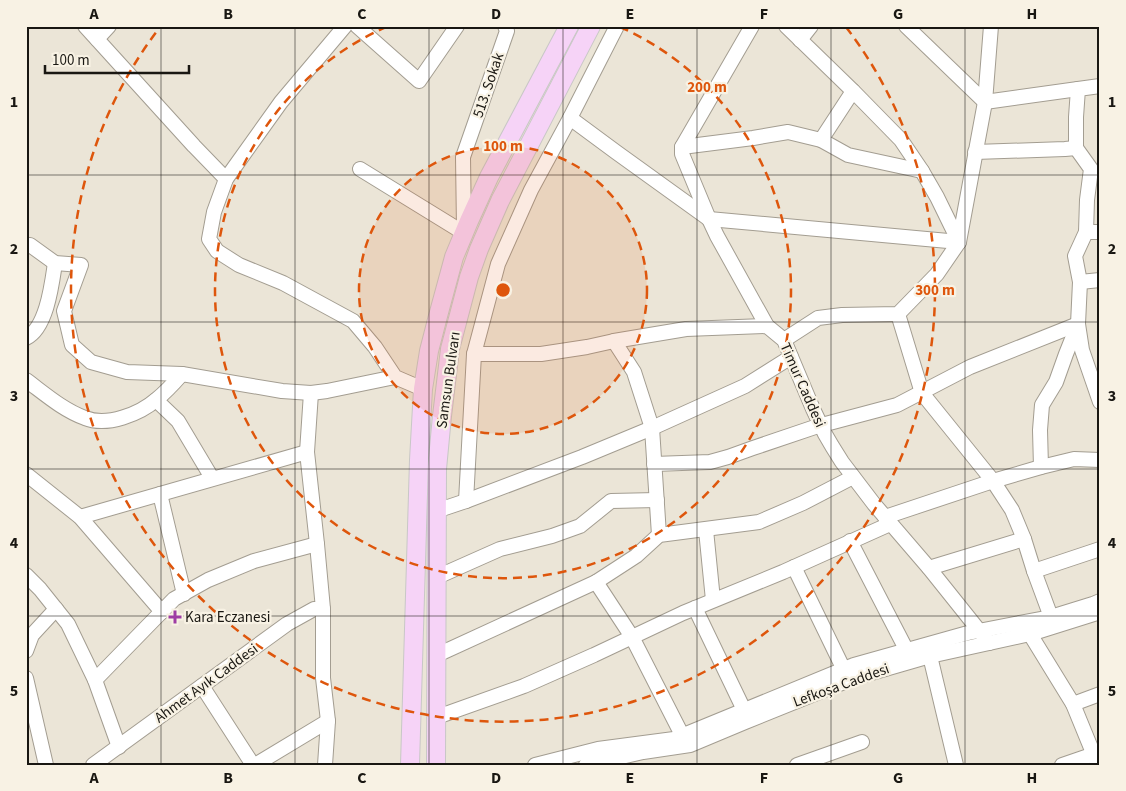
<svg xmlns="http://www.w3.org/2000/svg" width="1126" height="791" font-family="'Source Sans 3',sans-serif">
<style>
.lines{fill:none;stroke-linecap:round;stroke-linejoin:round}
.minor-casing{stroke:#a39d91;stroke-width:16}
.major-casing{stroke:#c8c7c6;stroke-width:20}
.minor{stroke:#fff;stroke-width:14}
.major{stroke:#f6d3f7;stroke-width:18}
.grid{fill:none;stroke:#191712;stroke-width:1;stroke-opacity:0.55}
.ring{fill:none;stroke:#de560c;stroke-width:2.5;stroke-dasharray:9 6}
.poi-dot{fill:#9e3ca4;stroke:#f8f2e4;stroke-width:2}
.labels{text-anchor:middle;stroke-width:4.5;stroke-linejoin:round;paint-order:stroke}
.street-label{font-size:15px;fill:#191712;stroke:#f8f2e4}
.poi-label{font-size:15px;fill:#191712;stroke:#f8f2e4;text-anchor:start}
.centre{fill:#de560c;stroke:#f8f2e4;stroke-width:2.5}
.ring-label{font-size:15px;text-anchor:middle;font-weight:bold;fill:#de560c;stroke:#f8f2e4;stroke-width:4.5;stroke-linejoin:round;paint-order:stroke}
.neatline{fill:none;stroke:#191712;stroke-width:2}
.grid-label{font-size:16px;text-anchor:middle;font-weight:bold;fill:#191712}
</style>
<rect width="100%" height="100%" fill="#ebe5d7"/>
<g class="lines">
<defs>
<g id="minor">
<path d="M85,26L194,146L226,179"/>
<path d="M345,26L281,102L226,179L214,212L209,239L217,251L239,265L283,283L353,321L375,347L395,377L423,389"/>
<path d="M357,26L419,81L457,26"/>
<path d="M752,26L682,147V154L709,219L717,236L767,326L784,340L813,409L825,434L832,446L842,462L874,504L929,568L989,643"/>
<path d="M786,26L853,91L901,140L922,171L937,197L959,242"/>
<path d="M906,26L985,102"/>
<path d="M97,39L109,26"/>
<path d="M800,40L811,26"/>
<path d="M1100,86L1078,89L1076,117V148L1091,169L1087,200L1086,232L1075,256L1080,282L1078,324L1082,350L1100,402"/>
<path d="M985,102L1078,89"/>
<path d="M570,118L616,152L709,219L959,242"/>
<path d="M821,140L853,91"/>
<path d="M682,147L753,138L788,132L821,140L848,155L922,171"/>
<path d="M975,152L1065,149L1076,148"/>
<path d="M360,169L464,233"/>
<path d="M464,229L463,157L507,31L505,26"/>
<path d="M1086,232H1100"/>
<path d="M26,245H30L55,263L81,265L64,311L72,345L91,362L127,372L182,374L282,391L311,393L327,391L395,377"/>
<path d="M1080,282L1100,280"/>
<path d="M898,314L922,393L993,481L1012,510L1024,539L1034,571L1051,617"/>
<path d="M26,338C47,328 52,283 55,263"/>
<path d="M784,340L818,318L842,315L898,314L937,274L959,242L985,102L991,26"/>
<path d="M614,341L634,372L652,428L659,535"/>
<path d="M474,354H541L587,347L614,341L686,329L767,326"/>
<path d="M26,380C45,394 63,410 85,418C107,427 140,414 157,399C166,392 174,383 182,374"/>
<path d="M311,393L307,452L317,544L323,609V678L328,721L325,765"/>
<path d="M156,400L178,421L212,478"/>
<path d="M654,464L710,462L728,457L753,448L818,426L897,405L970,367L1078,324"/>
<path d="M1041,467L1040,430L1042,405L1056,382L1066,354L1078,324"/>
<path d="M26,474L80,517L162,612"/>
<path d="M160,494L184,594"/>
<path d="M466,501L474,354L498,264L531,190L570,118L617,26"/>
<path d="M436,511L466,501L582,457L652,428L745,386L791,357"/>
<path d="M80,517L307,452"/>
<path d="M885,517L993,481L1041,467L1074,459L1100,460"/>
<path d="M706,530L713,600"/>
<path d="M850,541L907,651"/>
<path d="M794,567L844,670"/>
<path d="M929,568L1024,539"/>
<path d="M1034,571L1100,549"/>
<path d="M26,575L40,589L68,624L95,680L119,747"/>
<path d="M437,577L500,549L552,536L580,526L611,501L657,500"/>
<path d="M596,582L632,637L682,735"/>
<path d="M695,608L744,710"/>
<path d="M1028,627L1030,634L1073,704L1098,765"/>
<path d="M26,651L32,635L56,609"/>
<path d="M437,655L596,582L636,556L659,535L759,522L803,503L853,477"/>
<path d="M930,656L956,765"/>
<path d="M26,678L46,765"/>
<path d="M95,680L174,599L208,580L254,561L317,544"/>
<path d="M202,686L253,765"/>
<path d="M1073,704L1100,694"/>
<path d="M437,717L524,686L594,655L683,613L783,572L890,524"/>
<path d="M93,765L287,624L314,609H323"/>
<path d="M255,765L328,721"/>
<path d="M535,765L598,749L674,739L854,665L968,633L1051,617L1093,604L1100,601"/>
<path d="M586,765L643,752L690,745L745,722L854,678L930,656L1030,634L1100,612"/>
<path d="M797,765L862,742"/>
<path d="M1062,765L1094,754"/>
</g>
<g id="major">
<path d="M410,765L419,460L423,389L429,351L438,316L454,257L469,221L489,177L569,26"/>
<path d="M436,765L437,469L442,416L450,349L469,277L479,249L500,201L591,26"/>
</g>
</defs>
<!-- minor casing -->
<use href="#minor" class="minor-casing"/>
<!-- major casing -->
<use href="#major" class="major-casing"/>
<!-- minor -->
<use href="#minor" class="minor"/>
<!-- major -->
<use href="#major" class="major"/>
</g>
<!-- grid -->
<path class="grid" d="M161,26V765M295,26V765M429,26V765M563,26V765M697,26V765M831,26V765M965,26V765M26,175H1100M26,322H1100M26,469H1100M26,616H1100"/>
<!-- distance rings -->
<circle cx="503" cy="290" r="144" fill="#de560c" fill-opacity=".12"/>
<g class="ring">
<circle cx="503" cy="290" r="144"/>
<path d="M620 27A288 288 0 1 1 386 27"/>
<path d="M846 27A432 432 0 1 1 160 27"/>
</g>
<!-- markers -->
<path class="poi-dot" d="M172.5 609.5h5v5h5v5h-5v5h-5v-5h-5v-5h5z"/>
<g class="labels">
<!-- street labels -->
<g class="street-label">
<text transform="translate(488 85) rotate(-71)" y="5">513. Sokak</text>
<text transform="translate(448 380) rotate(-82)" y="5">Samsun Bulvarı</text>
<text transform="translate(803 385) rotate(66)" y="5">Timur Caddesi</text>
<text transform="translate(206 683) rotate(-36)" y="5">Ahmet Ayık Caddesi</text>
<text transform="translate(841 685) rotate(-20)" y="5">Lefkoşa Caddesi</text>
</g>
<!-- poi labels -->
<g class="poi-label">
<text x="185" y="622">Kara Eczanesi</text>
</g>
</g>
<circle cx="503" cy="290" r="8" class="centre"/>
<g class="ring-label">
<text x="707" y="92">200 m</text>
<text x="503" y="151">100 m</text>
<text x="935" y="295">300 m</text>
</g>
<!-- border -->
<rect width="1126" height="791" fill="none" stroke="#f8f2e4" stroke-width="55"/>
<!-- scale -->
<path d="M45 65v8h144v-8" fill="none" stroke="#191712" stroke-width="2.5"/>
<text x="52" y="65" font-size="15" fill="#191712" stroke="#f8f2e4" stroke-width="4" paint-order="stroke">100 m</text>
<rect x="28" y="28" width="1070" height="736" class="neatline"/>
<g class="grid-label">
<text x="94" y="19">A</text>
<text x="228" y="19">B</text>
<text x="362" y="19">C</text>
<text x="496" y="19">D</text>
<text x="630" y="19">E</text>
<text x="764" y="19">F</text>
<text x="898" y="19">G</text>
<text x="1032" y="19">H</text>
<text x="14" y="107">1</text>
<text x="1112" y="107">1</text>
<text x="14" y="254">2</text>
<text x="1112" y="254">2</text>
<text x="14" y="401">3</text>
<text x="1112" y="401">3</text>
<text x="14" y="548">4</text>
<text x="1112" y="548">4</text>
<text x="14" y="696">5</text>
<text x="1112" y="696">5</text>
<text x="94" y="783">A</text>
<text x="228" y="783">B</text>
<text x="362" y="783">C</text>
<text x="496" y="783">D</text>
<text x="630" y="783">E</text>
<text x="764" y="783">F</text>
<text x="898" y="783">G</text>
<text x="1032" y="783">H</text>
</g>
</svg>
